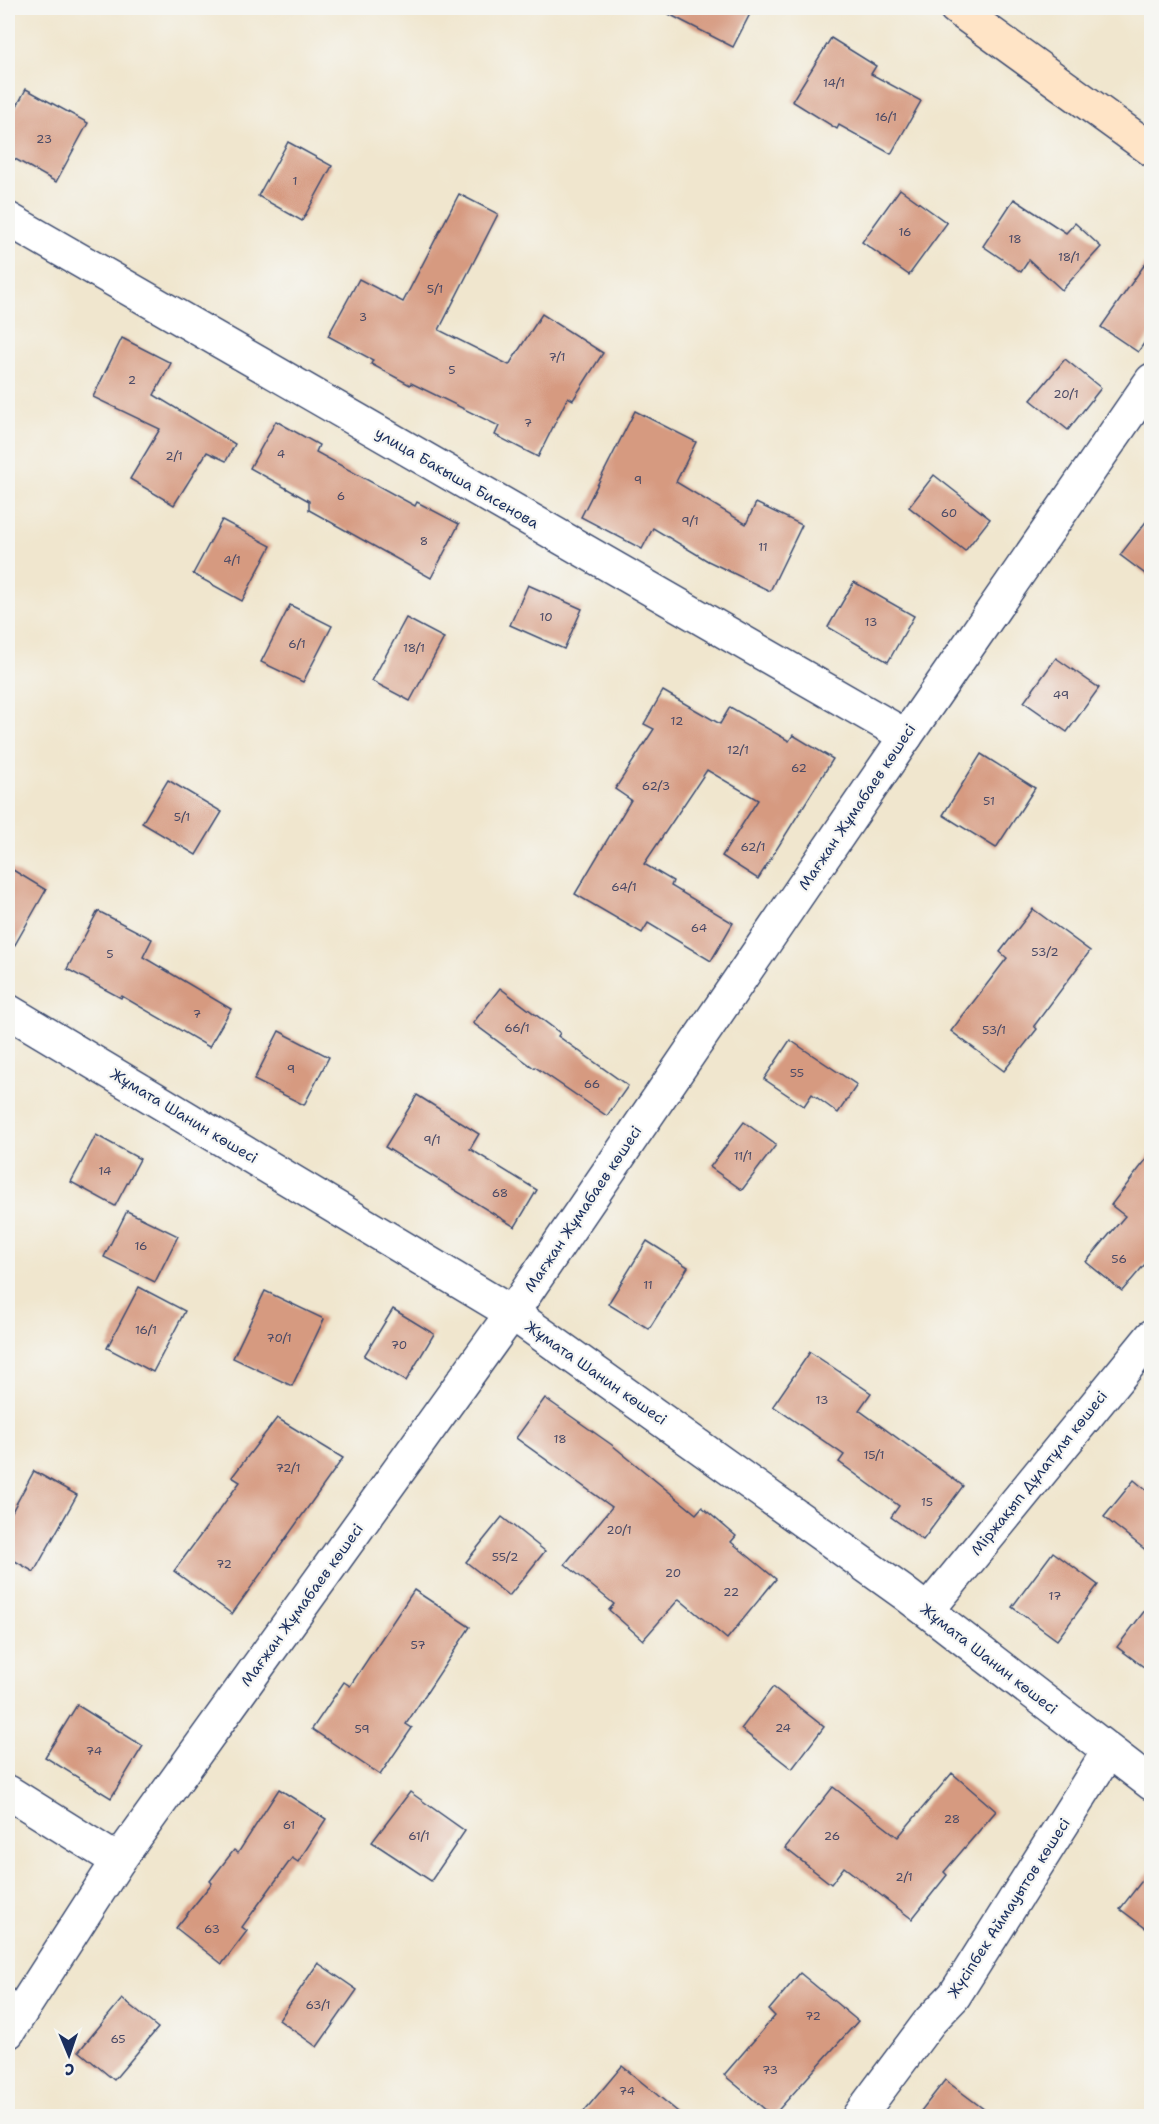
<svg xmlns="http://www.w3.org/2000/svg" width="1159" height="2124" font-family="'Shantell Sans',sans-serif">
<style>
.building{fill:#d69a80}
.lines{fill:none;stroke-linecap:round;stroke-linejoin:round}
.street-casing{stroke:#3b4a6f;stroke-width:36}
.secondary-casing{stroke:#3b4a6f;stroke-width:36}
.street{stroke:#fff;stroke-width:33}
.secondary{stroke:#ffe4c6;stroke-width:33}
.labels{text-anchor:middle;stroke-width:4.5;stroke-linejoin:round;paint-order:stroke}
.number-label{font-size:12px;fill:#4a4a66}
.street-label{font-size:15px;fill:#1b2f5e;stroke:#f6f6f2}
</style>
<rect width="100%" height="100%" fill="#f6f6f2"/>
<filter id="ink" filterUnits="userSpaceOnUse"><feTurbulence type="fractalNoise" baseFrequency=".0167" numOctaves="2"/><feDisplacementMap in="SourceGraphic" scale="12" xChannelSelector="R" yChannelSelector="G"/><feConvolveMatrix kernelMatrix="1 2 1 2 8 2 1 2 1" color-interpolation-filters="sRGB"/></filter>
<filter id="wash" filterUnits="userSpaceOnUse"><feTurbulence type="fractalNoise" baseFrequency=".008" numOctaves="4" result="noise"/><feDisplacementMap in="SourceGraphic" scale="24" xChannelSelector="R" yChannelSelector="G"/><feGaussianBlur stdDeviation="1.35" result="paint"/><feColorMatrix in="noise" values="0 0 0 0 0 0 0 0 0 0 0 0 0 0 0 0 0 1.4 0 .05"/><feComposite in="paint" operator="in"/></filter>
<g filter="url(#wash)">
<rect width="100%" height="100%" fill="#f0e6ce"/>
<g id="blocks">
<!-- building -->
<g class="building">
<path d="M657,8H753L733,47Z"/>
<path d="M831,38L876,66L871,74L921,101L891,154L839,125L837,129L792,101Z"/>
<path d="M26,89L88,123L56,182L8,155V123Z"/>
<path d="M288,142L332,166L302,221L258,196Z"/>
<path d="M900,189L947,223L909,275L862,242Z"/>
<path d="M459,194L498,214L439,330L509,365L542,314L603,353L573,400L568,397L538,457L495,435L499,426L411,383L410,385L371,364L373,360L328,336L359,279L403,302Z"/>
<path d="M1014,199L1066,233L1075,223L1101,247L1062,290L1029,260L1021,272L983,246Z"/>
<path d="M1152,254V332L1138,352L1101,327Z"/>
<path d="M122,338L171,363L154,395L235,444L226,461L207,452L174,505L130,479L160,429L93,397Z"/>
<path d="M1065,359L1101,388L1068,430L1031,400Z"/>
<path d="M635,411L696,442L676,482L746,524L756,503L802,525L770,591L708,561L653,528L642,549L581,517Z"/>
<path d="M276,421L319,445L316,452L415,506L417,502L459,524L431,578L309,510V501L250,468Z"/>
<path d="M934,475L990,519L965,551L909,507Z"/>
<path d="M1152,514V579L1120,555Z"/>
<path d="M222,520L271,546L242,601L193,574Z"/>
<path d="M854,582L914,616L888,662L828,627Z"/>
<path d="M528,585L582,609L564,649L510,625Z"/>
<path d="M290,605L332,626L303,682L261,662Z"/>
<path d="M406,618L444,638L410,701L372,681Z"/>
<path d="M1056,658L1099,688L1067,732L1024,702Z"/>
<path d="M663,691L720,724L730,707L789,741L793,735L833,759L758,879L722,856L758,800L707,770L644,864L673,881L671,886L733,923L711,961L648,923L642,933L575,894L631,800L615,789L654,729L644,724Z"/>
<path d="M981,754L1035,788L996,848L943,815Z"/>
<path d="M168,780L222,812L196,855L142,823Z"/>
<path d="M8,867L46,890L8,957Z"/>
<path d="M1033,909L1090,951L1034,1026L1037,1029L1004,1071L951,1031L1007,958L1000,952Z"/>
<path d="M98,911L152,939L143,957L231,1009L209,1047L122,996L121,998L67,969Z"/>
<path d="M500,988L560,1033L558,1036L628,1086L607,1116L535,1067L534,1068L473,1023Z"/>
<path d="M279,1031L329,1057L304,1105L254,1080Z"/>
<path d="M790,1040L857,1085L838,1113L812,1094L804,1106L764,1079Z"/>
<path d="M417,1095L479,1134L470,1149L537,1190L515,1227L385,1147Z"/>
<path d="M744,1122L776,1145L742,1190L710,1167Z"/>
<path d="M96,1135L140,1159L115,1206L71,1182Z"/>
<path d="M1152,1152V1256L1122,1291L1086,1262L1125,1216L1111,1205Z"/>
<path d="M127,1211L178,1236L155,1282L104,1257Z"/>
<path d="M647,1241L688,1267L649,1329L608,1304Z"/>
<path d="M139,1287L185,1311L153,1372L107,1348Z"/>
<path d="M265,1291L324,1319L292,1386L233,1358Z"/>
<path d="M393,1309L434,1334L406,1381L364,1356Z"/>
<path d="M810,1352L871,1393L859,1410L963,1486L923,1540L891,1517L899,1506L839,1462L844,1455L773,1406Z"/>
<path d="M545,1398L612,1445L696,1514L702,1507L736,1536L731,1542L776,1579L727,1639L679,1599L643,1640L609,1610L614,1604L565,1564L612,1507L516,1438Z"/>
<path d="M277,1418L343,1458L232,1614L174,1571L240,1482L232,1477Z"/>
<path d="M34,1471L77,1495L34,1572L8,1557V1519Z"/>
<path d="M1134,1480L1152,1495V1555L1104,1517Z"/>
<path d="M502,1517L545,1551L509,1596L466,1562Z"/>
<path d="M1053,1552L1098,1585L1057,1640L1012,1607Z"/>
<path d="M414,1590L470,1627L406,1724L412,1728L380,1775L312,1729L344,1682L350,1686Z"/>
<path d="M1152,1601V1673L1117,1647Z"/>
<path d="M773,1687L824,1727L792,1769L741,1729Z"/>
<path d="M77,1705L143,1746L111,1798L45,1757Z"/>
<path d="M952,1773L996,1811L944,1872L947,1875L912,1919L844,1867L831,1884L785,1848L833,1787L898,1837Z"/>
<path d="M279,1789L326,1819L298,1862L292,1858L242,1927L247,1931L222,1964L176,1928L212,1883L210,1881L234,1850L238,1853Z"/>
<path d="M410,1792L465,1831L431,1881L372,1842Z"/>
<path d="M1152,1868V1933L1120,1909Z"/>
<path d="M318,1963L357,1990L317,2047L279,2020Z"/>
<path d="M800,1973L858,2021L773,2116L724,2075L775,2016L769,2010Z"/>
<path d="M122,1999L158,2028L114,2080L79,2051Z"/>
<path d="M622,2066L683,2116H580Z"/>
<path d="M945,2080L993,2116H917Z"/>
</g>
</g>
</g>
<g filter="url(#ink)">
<use href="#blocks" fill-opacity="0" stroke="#3b4a6f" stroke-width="1.5"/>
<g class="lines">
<defs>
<g id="street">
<path d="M8,219L906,736"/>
<path d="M8,1011L512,1313L904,1593L1152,1784"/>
<path d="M928,1610L1152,1336"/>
<path d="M8,1792L118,1861"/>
<path d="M8,2032L118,1861L512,1313L906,736L1152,380"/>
<path d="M859,2116L930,2021L954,1996L1108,1752"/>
</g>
<path id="secondary" d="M956,8L1152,150"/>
</defs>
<!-- street casing -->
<use href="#street" class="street-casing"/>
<!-- secondary casing -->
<use href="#secondary" class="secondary-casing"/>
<!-- street -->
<use href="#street" class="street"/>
<!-- secondary -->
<use href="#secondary" class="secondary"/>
</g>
</g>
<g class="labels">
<!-- number labels -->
<g class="number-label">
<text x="834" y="87">14/1</text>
<text x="886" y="121">16/1</text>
<text x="44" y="143">23</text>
<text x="295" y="185">1</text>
<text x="905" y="236">16</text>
<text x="1015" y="243">18</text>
<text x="1069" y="261">18/1</text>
<text x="435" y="293">5/1</text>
<text x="363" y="321">3</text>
<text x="557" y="361">7/1</text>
<text x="452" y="374">5</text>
<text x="132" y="384">2</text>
<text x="1066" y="398">20/1</text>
<text x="528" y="427">7</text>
<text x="281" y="458">4</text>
<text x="174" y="460">2/1</text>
<text x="638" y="484">9</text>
<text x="341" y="500">6</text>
<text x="949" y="517">60</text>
<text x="690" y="525">9/1</text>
<text x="424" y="545">8</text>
<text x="763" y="551">11</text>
<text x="232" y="564">4/1</text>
<text x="546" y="621">10</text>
<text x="871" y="626">13</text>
<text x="297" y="648">6/1</text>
<text x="414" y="652">18/1</text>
<text x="1061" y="699">49</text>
<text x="677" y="725">12</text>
<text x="738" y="754">12/1</text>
<text x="799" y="772">62</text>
<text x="656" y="790">62/3</text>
<text x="989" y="805">51</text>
<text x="182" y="821">5/1</text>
<text x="753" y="851">62/1</text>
<text x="624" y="891">64/1</text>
<text x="699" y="932">64</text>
<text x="1045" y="956">53/2</text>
<text x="110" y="958">5</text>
<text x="197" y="1018">7</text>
<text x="517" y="1032">66/1</text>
<text x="994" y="1034">53/1</text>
<text x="291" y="1073">9</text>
<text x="797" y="1077">55</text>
<text x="592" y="1088">66</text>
<text x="432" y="1144">9/1</text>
<text x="743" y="1160">11/1</text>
<text x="105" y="1175">14</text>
<text x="500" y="1197">68</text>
<text x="141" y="1250">16</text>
<text x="1119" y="1263">56</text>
<text x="648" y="1289">11</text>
<text x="146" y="1334">16/1</text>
<text x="279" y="1342">70/1</text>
<text x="399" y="1349">70</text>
<text x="822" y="1404">13</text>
<text x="560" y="1443">18</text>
<text x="874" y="1459">15/1</text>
<text x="288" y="1472">72/1</text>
<text x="927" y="1506">15</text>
<text x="619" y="1534">20/1</text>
<text x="505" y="1561">55/2</text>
<text x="224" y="1568">72</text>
<text x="673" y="1577">20</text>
<text x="731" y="1596">22</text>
<text x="1055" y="1600">17</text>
<text x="418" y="1649">57</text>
<text x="783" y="1732">24</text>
<text x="362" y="1733">59</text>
<text x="94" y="1755">74</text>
<text x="952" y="1823">28</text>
<text x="289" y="1829">61</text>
<text x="419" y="1840">61/1</text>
<text x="832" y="1840">26</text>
<text x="904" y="1881">2/1</text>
<text x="212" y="1933">63</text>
<text x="318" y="2009">63/1</text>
<text x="813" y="2020">72</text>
<text x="118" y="2043">65</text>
<text x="770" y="2074">73</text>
<text x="627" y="2095">74</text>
</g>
<!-- street labels -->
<g class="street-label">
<text transform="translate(457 478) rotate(30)" y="5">улица Бакыша Бисенова</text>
<text transform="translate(857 807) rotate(-56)" y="5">Мағжан Жұмабаев көшесі</text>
<text transform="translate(184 1116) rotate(31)" y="5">Жұмата Шанин көшесі</text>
<text transform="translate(583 1209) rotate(-56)" y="5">Мағжан Жұмабаев көшесі</text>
<text transform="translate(596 1373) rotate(35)" y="5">Жұмата Шанин көшесі</text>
<text transform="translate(1039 1473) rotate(-51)" y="5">Міржақып Дұлатұлы көшесі</text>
<text transform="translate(302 1605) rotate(-54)" y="5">Мағжан Жұмабаев көшесі</text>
<text transform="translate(989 1659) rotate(38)" y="5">Жұмата Шанин көшесі</text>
<text transform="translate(1009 1908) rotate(-57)" y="5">Жүсіпбек Аймауытов көшесі</text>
</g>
</g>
<!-- margin -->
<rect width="1159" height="2124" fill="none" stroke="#f6f6f2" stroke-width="30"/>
<!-- north arrow -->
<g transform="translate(69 2055) rotate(178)" stroke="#f6f6f2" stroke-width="4.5" paint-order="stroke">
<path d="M0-4.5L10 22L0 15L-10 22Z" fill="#1b2f5e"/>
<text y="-9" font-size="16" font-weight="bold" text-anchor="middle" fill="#1b2f5e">С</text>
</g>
</svg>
